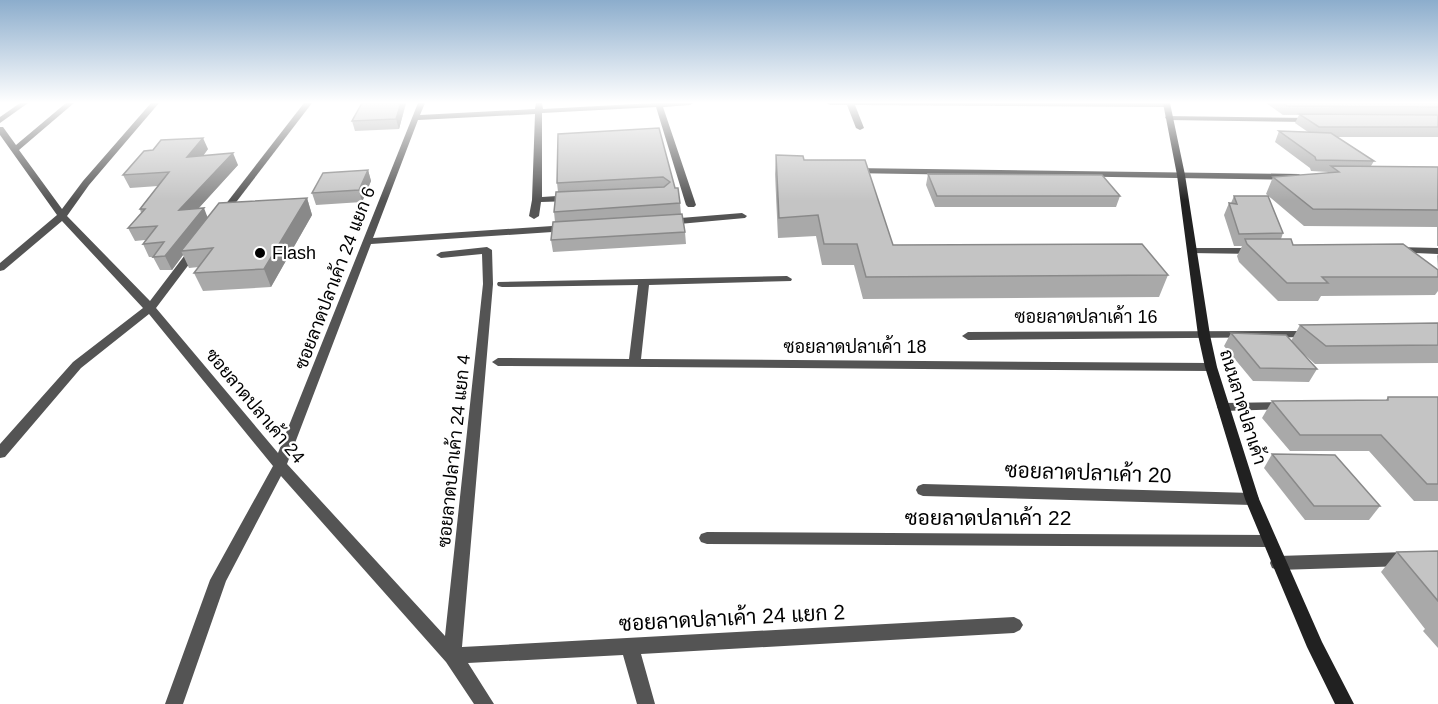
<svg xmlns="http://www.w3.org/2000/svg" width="1438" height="704" font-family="Helvetica,Sarabun,sans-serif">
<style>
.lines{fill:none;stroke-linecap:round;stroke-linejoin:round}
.minor{fill:#545454;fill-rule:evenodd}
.secondary{fill:#212121;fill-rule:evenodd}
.wall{fill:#a9a9a9}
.shaded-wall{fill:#898989}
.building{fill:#c4c4c4;stroke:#898989;stroke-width:1.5}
.poi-dot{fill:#000;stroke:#fff;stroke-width:2}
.labels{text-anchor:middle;stroke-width:4.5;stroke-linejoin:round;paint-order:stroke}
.poi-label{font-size:18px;fill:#000;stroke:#fff;text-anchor:start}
.street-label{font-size:18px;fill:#000;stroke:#fff}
.near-street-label{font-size:21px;fill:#000;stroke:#fff}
</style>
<rect width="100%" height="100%" fill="#fff"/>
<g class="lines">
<!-- minor -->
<g class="minor">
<path d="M20,103H28L0,123V117Z"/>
<path d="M66,103H74L19,150L62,209L83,181L151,103H159L89,185L67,216L150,301L191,247H199V251L156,308L278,453L418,103H425L420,115L535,109L536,103H542L543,109L654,103H693L690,105L663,107L696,205L694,207H688L686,205L656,107L542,113V197L572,195L577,198L572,201L541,202L539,216L534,219L529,216L532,200L535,114L418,120L373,238L567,225L572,228L567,231L371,244L287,464L445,636L483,284L482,254L441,258L436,255L441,252L487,247L492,250L493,284L462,647L1014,617L1020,620L1023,625L1020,630L1014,633L641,654L655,704H637L623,655L468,663L494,704H474L446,662L281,476L226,581L183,704H165L210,580L273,466L149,314L81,368L5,457L0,458V444L73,362L143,308L62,221L4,270L0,271V263L57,215L0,135V127H3L16,145Z"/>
<path d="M304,103H312L224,218H218V214Z"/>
<path d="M827,103H1167L1171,105L1167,107L855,105L864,128L860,130L856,128L847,105H830Z"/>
<path d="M1166,116L1311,118L1315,120L1311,122L1169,120L1165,118Z"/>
<path d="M852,168L1299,174L1303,177L1299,180L849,173L848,171Z"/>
<path d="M742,213L747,216L745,218L668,225L663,222L668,219Z"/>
<path d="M1396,247L1438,248V254L1392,252V248Z"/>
<path d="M1194,248H1255L1260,251L1255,254L1190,253V249Z"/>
<path d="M787,276L792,279L791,281L649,285L641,359L1211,363L1217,367L1211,371L498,366L492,362L498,358L629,359L638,285L502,287L498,286L497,284L498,282Z"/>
<path d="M1311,331L1315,333L1317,335L1315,337L968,340L962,336L968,332Z"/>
<path d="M1283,402L1288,403L1290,406L1288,409L1224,411L1219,410L1217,407L1219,404L1224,403Z"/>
<path d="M923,484L1252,493L1257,495L1259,499L1257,503L1252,505L923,496L918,494L916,490L918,486Z"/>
<path d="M707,532L1269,535L1275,537L1277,541L1275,545L1269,547L707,544L701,542L699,538L701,534Z"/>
<path d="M1438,551V565L1278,570L1272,568L1270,563L1272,558L1278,556Z"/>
</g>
<!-- secondary -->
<path class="secondary" d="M1163,103H1170L1185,175L1210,335L1217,367L1259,499L1322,642L1354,704H1335L1307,647L1245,499L1205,367L1198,335L1177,175Z"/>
</g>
<!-- wall -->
<g class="wall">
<path d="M406,103L399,129L355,131L352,121Z"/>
<path d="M1266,103H1438V137H1337L1374,161L1371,166L1438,167V246H1437V227L1304,226L1266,194L1273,177L1328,173V172L1311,171L1310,168L1275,142L1279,131L1308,132L1295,123L1299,115H1283Z"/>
<path d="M659,128L675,188L680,203L681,214L685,232L686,244L553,252L551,240L555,222L554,212L558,192L557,183Z"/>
<path d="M208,149L203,156L238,165L198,209L207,217L307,198L312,215L271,287L203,291L194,273L199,267L189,268L183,255L172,270H160L153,257H149L143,244L145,240L135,241L128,228L141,213L140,209L158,186L130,188L123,175Z"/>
<path d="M776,155L804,160L893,245L1168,275L1159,297L863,299L854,265H822L816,236L778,238L775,174Z"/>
<path d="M368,170L371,181L362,202L316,205L312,193Z"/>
<path d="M928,174L1120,196L1116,207H935L926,185Z"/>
<path d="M1234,196L1283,233L1281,239L1293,245L1438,270L1437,256L1438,254V291L1435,295L1321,296L1318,301H1278L1239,262L1237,256L1242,246H1234L1224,215L1229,203H1231Z"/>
<path d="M1438,323V363L1315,364L1304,354L1317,369L1309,382L1253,381L1224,346L1231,333L1291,341L1300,325Z"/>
<path d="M1388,397H1438V501H1414L1369,451H1290L1262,418L1272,401L1386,400Z"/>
<path d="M1272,454L1380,506L1369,520H1305L1264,468Z"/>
<path d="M1438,551V648L1423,631L1425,629L1381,572L1397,552Z"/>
</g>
<!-- shaded-wall -->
<g class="shaded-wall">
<path d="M401,103H406L399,129L396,119Z"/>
<path d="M203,138L208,149L193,169L187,157Z"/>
<path d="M233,153L238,165L185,223L179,210Z"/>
<path d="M368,170L371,181L362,202L359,190Z"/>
<path d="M307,198L312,215L271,287L264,269Z"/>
<path d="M204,208L209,221L181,251L183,255L172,270L165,256Z"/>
</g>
<!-- building -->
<g class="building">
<path d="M362,103H401L396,119L352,121Z"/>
<path d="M1283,103H1438V107L1287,106Z"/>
<path d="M1299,114L1438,115V127H1319Z"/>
<path d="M659,128L675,188H678L680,203L554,212L556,192L664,187L670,182L663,177L557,183L558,134Z"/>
<path d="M1279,131L1331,133L1374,161L1316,160L1315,157Z"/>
<path d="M203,138L187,157L233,153L179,210L204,208L165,256L153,257L164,242L143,244L157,226L128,228L145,209H140L169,172L123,175L144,151L153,150L161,140Z"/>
<path d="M776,155L803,156L804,160H865L893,245L1142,244L1168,275L866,277L857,244H824L818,215L779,218Z"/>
<path d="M1331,166L1438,167V210L1313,209L1273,177L1339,172Z"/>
<path d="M368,170L359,190L312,193L323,173Z"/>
<path d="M928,174L1102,175L1120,196H937Z"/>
<path d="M1234,196H1268L1283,233L1239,234L1229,203L1237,204Z"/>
<path d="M307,198L264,269L194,273L213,248L181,251L219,203Z"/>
<path d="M682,214L685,232L551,240L553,222Z"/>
<path d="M1245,239H1291L1293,245L1403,244L1438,270V277H1322L1328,283H1287L1247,244Z"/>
<path d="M1438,323V345L1326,346L1300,325Z"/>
<path d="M1231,333L1286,335L1317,369L1260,368Z"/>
<path d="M1388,397H1438V484H1427L1381,435H1300L1272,401L1388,400Z"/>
<path d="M1272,454L1335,455L1380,506H1314Z"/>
<path d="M1438,551V601L1397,552Z"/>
</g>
<!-- sky -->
<linearGradient id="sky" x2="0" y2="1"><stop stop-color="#8cadcc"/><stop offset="0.51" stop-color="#fff"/><stop offset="1" stop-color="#fff" stop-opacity="0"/></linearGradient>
<rect width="1438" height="201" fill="url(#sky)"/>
<!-- markers -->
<circle class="poi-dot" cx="260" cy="253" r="6"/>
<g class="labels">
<!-- poi labels -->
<g class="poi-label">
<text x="272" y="259">Flash</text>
</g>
<!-- street labels -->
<g class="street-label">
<text transform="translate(335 278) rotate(-69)" y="6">ซอยลาดปลาเค้า 24 แยก 6</text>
<text x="1086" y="323">ซอยลาดปลาเค้า 16</text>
<text x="855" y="353">ซอยลาดปลาเค้า 18</text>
<text transform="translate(255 406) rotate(50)" y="6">ซอยลาดปลาเค้า 24</text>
<text transform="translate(1243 407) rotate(73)" y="6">ถนนลาดปลาเค้า</text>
<text transform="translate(454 451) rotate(-84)" y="6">ซอยลาดปลาเค้า 24 แยก 4</text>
</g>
<!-- near-street labels -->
<g class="near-street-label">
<text transform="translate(1088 473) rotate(2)" y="7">ซอยลาดปลาเค้า 20</text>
<text x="988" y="525">ซอยลาดปลาเค้า 22</text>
<text transform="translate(732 618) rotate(-3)" y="7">ซอยลาดปลาเค้า 24 แยก 2</text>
</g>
</g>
</svg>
